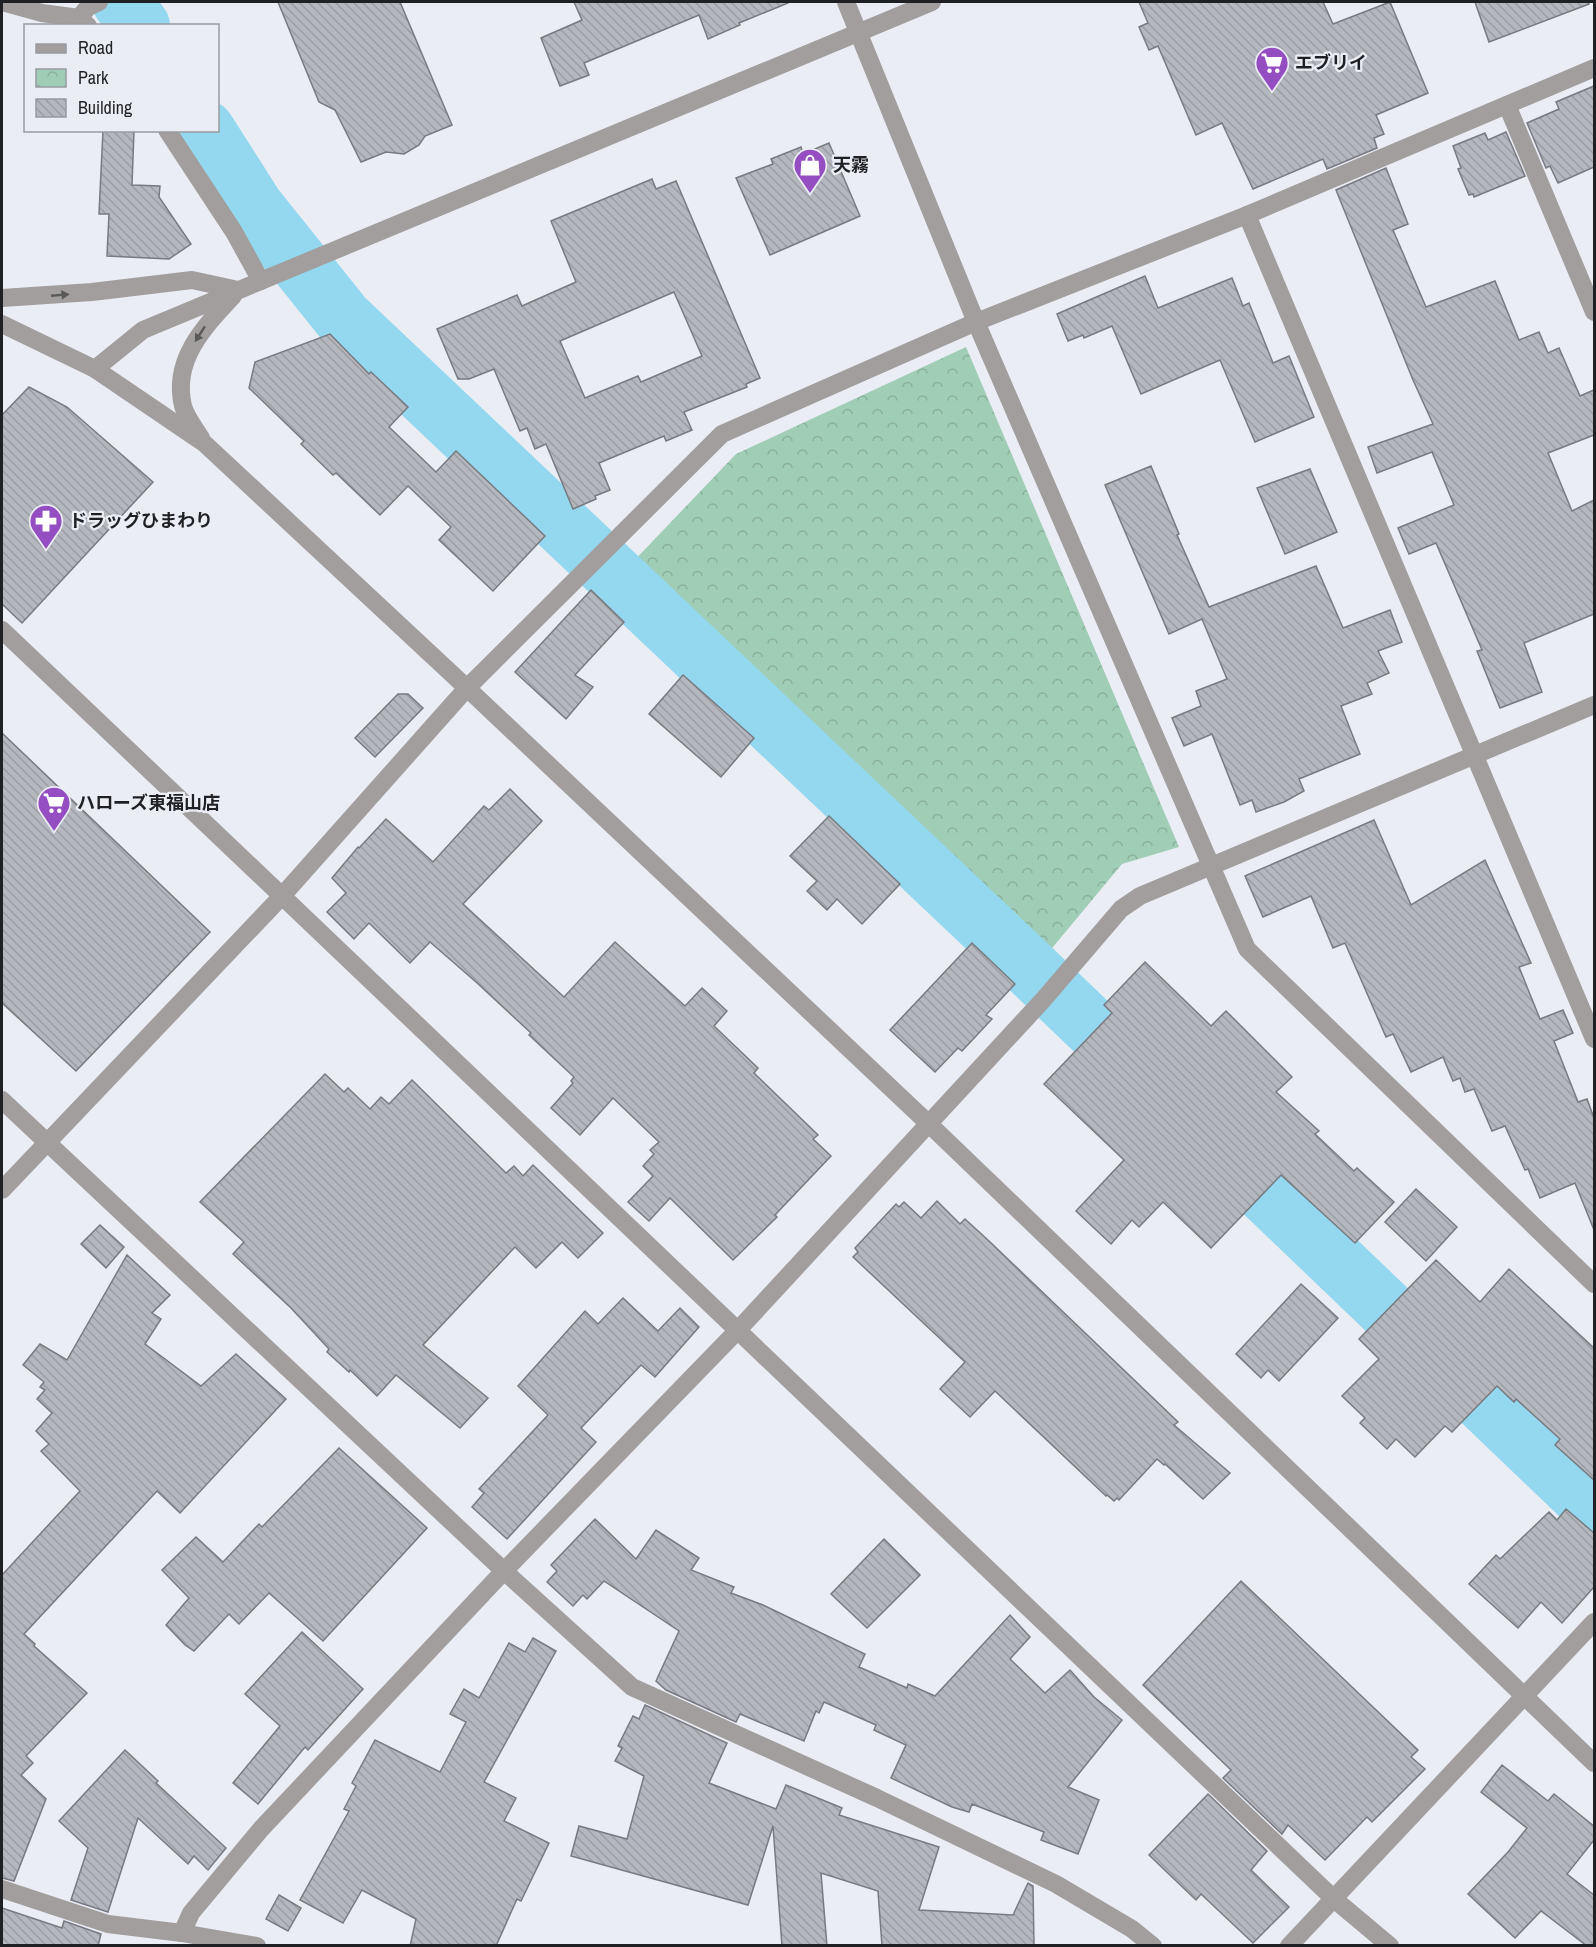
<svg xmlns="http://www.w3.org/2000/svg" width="1596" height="1947" font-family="'Archivo Narrow','Noto Sans JP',sans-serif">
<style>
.park{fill:url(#park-crowns)}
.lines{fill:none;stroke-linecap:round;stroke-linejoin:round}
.river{stroke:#93d8ee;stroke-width:60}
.building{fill:url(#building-back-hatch);stroke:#787a81;stroke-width:1.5;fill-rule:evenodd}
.minor{stroke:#a29e9d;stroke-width:18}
.oneway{fill:#5a595a}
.labels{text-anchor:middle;stroke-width:4.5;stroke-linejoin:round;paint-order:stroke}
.poi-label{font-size:18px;font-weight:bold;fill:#1f2023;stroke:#ebedf5;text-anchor:start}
</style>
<defs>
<pattern id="park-crowns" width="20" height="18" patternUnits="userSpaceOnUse" patternTransform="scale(1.5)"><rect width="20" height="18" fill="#a0cdb6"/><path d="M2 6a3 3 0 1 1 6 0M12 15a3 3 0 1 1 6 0" fill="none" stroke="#89b09c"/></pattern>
<pattern id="building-back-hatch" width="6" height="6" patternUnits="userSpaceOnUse" patternTransform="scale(1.5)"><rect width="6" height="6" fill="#b5b7be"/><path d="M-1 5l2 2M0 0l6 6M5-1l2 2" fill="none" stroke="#9b9da3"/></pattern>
</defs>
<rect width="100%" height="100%" fill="#ebedf5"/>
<!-- park -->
<path class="park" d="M966,347L1179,847L1122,864L1043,959L629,566L736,454Z"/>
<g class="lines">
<!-- river -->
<g class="river">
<path d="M122,2L140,26"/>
<path d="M205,130L254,207L343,318L1030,968L1594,1508"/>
</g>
</g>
<!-- building -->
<g class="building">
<path d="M278,2H400L452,125L425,136L419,145L404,154L386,152L361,162L335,110L319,102Z"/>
<path d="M574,2H788V3L739,23L740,25L708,39L699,15L584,63L589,75L560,86L541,38L582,20Z"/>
<path d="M1139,2H1323L1333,24L1390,2L1428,93L1376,115L1384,134L1374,138L1377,148L1327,169L1323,159L1253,189L1222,123L1196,135L1158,46L1149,50L1139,27L1148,23Z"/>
<path d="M1475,2H1588L1589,4L1489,42Z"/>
<path d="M1594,86V167L1558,183L1550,166L1546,168L1527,123L1559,109L1556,102Z"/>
<path d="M103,130H134L132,185L160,186L159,197L191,244L169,259L107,256L109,214H99Z"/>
<path d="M1506,132L1525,176L1474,197L1473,194L1469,195L1458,169L1461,168L1453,146L1485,133L1488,140Z"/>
<path d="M829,143L860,216L770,255L736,178L773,164L771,159L801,147L803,154Z"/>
<path d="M1386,168L1408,224L1393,230L1426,307L1495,281L1519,340L1539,332L1548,353L1559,348L1580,396L1594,390V435L1548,453L1572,511L1594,500V614L1524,643L1542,692L1500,708L1477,651L1482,650L1436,543L1409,554L1398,528L1454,505L1432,452L1377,473L1368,447L1433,424L1413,380L1336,190Z"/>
<path d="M652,179L656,189L676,181L760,378L746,384L747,387L684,412L692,430L666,441L664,436L599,463L610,490L595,496L596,499L573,509L546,444L535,449L527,428L520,431L494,369L469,379H458L437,329L517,295L522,306L576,282L551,221ZM674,292L702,356L641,382L638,376L585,398L560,341Z"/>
<path d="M1145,276L1158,308L1232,278L1243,306L1249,303L1273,363L1289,356L1314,417L1255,442L1220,360L1141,394L1112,326L1084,338L1083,335L1068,341L1057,314Z"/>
<path d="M330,334L369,374L371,372L408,407L389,427L436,472L456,451L545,536L493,591L439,540L451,527L408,486L380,515L336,473L333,475L301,444L304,441L249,388L255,362Z"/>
<path d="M29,387L67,407L153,482L22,623L2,604V415Z"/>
<path d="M1151,466L1179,534L1177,535L1209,607L1316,566L1343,628L1390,610L1402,642L1378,651L1389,673L1367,683L1372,694L1341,706L1360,754L1299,779L1304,791L1284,802L1256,812L1252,800L1240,805L1212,734L1184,746L1172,718L1201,706L1196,691L1227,679L1202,619L1169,634L1105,485Z"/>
<path d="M1310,469L1337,532L1285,554L1257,488Z"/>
<path d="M591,590L624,622L575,675L593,687L566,719L515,672Z"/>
<path d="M683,675L754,738L721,777L649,714Z"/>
<path d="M398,694H408L423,708L375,757L355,738Z"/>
<path d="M2,733L210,932L76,1071L2,1003Z"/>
<path d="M510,789L542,821L463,904L564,997L615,942L685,1006L702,988L727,1011L714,1026L758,1068L754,1073L818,1135L813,1139L831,1156L775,1215L777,1217L733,1260L670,1198L649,1221L628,1202L653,1176L643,1166L654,1154L650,1150L659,1142L613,1098L580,1135L551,1108L573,1083L571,1081L574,1077L529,1035L531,1033L476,982L430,942L410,963L369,923L354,939L327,912L346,893L332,878L358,847L359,848L386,819L433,862L484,806L489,810Z"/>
<path d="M829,816L900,884L862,924L837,899L827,910L807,891L817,881L790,856Z"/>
<path d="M1374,820L1411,905L1485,860L1531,963L1519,967L1540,1019L1563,1010L1573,1033L1554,1041L1578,1102L1587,1099L1594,1118V1230L1575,1183L1540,1198L1528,1169L1525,1170L1505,1126L1492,1131L1474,1089L1465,1092L1460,1078L1453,1081L1443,1057L1411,1072L1393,1034L1386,1037L1345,943L1333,948L1311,896L1263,917L1245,876Z"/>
<path d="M972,943L1015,984L986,1015L992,1019L962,1051L958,1048L935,1072L890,1030Z"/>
<path d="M1145,962L1211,1026L1226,1011L1292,1077L1276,1092L1319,1131L1315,1134L1354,1171L1357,1168L1394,1202L1355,1243L1281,1175L1211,1248L1163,1202L1139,1227L1132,1220L1111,1244L1076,1211L1124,1160L1044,1084L1112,1013L1104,1005Z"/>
<path d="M325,1074L344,1092L348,1088L370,1109L381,1097L389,1104L412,1080L506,1173L514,1166L523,1176L533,1165L603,1233L578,1258L562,1242L536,1268L515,1247L423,1345L488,1398L460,1428L396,1375L377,1396L350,1370L349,1372L327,1352L329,1349L291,1308L233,1254L244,1242L200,1202Z"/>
<path d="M1416,1189L1457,1227L1426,1261L1385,1222Z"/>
<path d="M937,1201L960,1224L965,1219L989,1241L1178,1422L1174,1425L1230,1473L1203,1499L1165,1464L1164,1465L1157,1459L1119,1500L1117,1498L1114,1501L1107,1495L1106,1496L995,1391L970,1417L940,1389L965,1362L853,1257L858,1252L855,1248L896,1204L899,1207L904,1202L921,1218Z"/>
<path d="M100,1225L124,1247L106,1268L81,1244Z"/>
<path d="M127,1255L170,1295L152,1313L161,1319L145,1344L201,1386L236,1354L286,1399L180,1513L157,1491L24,1634L35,1644L34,1646L87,1693L26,1756L33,1763L21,1775L46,1799L14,1881L2,1878V1575L80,1491L41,1451L49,1444L36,1431L52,1413L37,1399L45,1390L40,1387L44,1382L23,1365L40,1344L67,1360Z"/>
<path d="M1436,1260L1480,1302L1509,1269L1594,1348V1480L1555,1445L1560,1439L1516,1399L1514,1402L1497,1386L1452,1432L1445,1426L1415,1457L1396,1439L1387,1449L1360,1423L1365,1418L1342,1396L1379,1359L1359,1339Z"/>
<path d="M1301,1284L1338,1318L1279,1381L1268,1370L1261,1378L1236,1354Z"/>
<path d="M623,1298L658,1331L680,1308L699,1327L655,1377L641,1365L581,1428L596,1442L507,1539L472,1507L484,1493L479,1489L548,1415L518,1386L585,1311L598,1324Z"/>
<path d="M339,1448L427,1528L323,1641L269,1593L239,1624L229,1614L194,1651L185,1645L166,1625L189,1598L162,1570L196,1537L223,1562L259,1524L262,1527Z"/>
<path d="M1566,1509L1594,1533V1587L1562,1623L1541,1602L1518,1628L1469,1584L1496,1555L1500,1559L1549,1512L1557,1520Z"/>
<path d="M595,1519L636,1559L656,1530L699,1558L691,1570L734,1587L731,1593L763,1605L865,1654L859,1667L907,1688L908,1684L935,1696L1010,1615L1030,1637L1010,1659L1045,1693L1070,1670L1094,1697L1122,1720L1068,1787L1099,1800L1078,1854L1041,1840L1044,1832L972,1804L969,1812L952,1807L891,1778L906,1745L874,1730L876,1725L824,1702L819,1713L816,1711L804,1741L740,1714L736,1722L666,1690L656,1681L679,1631L604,1581L587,1599L583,1595L573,1606L547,1582L557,1571L551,1565Z"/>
<path d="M884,1539L920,1575L867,1628L831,1594Z"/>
<path d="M1241,1581L1418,1750L1411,1757L1425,1769L1372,1822L1367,1817L1325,1860L1288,1825L1282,1834L1223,1778L1231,1770L1143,1685Z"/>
<path d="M302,1632L363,1689L308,1750L305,1747L258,1804L233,1783L280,1726L245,1694Z"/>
<path d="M533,1638L556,1651L484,1782L516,1798L504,1821L549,1843L521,1901L517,1899L496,1946H410L416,1919L362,1890L343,1923L300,1900L349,1811L344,1809L356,1786L352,1783L375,1740L440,1772L466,1722L450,1714L464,1689L479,1698L509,1643L525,1652Z"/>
<path d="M645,1705L727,1743L709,1783L776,1809L786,1785L842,1808L839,1815L939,1847L919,1910L1013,1915L1028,1883L1033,1886L1034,1946H882L878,1891L821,1873L827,1946H782L773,1826L748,1905L571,1856L579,1826L627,1839L644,1776L615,1761L622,1748L618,1746L633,1716L639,1719Z"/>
<path d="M125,1750L158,1781L156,1783L226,1848L208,1870L194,1856L188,1864L138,1818L108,1912L71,1900L88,1848L59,1821Z"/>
<path d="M1502,1765L1548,1801L1554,1794L1594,1826V1840L1567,1874L1594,1895V1946H1587L1541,1911L1515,1938L1468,1894L1508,1852L1527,1828L1481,1792Z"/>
<path d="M1208,1794L1267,1851L1251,1870L1289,1907L1253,1943L1201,1894L1196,1900L1149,1855Z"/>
<path d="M279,1895L301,1908L288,1931L266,1919Z"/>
<path d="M2,1908L62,1928L64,1921L101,1934L98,1946H2Z"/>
</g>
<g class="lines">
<!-- minor -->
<g class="minor">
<path d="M2,2L42,13L79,18L88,26"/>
<path d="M846,2L976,322L1247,949L1594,1284"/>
<path d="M79,18L88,7L99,2"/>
<path d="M1507,105L1594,312"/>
<path d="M167,130L234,232L261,281"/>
<path d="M1247,215L1594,1039"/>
<path d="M2,298L92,292L192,280L238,290"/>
<path d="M2,324L95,369L204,443L467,688L929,1124L1594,1763"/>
<path d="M95,369L143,330L932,2"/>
<path d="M201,438C195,428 186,417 183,406C172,360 204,327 233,296"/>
<path d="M2,630L282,896L1334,1899L1390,1946"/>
<path d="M2,1100L504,1571L632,1687L877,1798L1056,1884L1132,1929L1153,1946"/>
<path d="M2,1190L282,896L467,688L722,434L976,322L1247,215L1594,68"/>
<path d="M2,1889L108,1924L182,1933L257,1946"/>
<path d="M182,1933L191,1913L261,1829L504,1571L738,1330L1043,1000L1121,909L1140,896L1594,705"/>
<path d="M1289,1946L1594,1622"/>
</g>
</g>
<!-- one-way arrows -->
<defs><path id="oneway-solid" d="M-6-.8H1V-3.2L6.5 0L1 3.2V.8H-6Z" transform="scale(1.5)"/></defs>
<g class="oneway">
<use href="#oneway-solid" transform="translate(60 295) rotate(-5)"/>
<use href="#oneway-solid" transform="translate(200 334) rotate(123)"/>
</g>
<!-- icons -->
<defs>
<symbol id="supermarket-pin" viewBox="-11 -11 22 30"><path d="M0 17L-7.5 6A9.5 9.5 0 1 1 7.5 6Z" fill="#944ec1" stroke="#ebedf5"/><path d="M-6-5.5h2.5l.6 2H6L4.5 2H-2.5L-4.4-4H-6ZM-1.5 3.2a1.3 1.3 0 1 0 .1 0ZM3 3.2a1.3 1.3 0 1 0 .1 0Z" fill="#fff"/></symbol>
<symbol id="shop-pin" viewBox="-11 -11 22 30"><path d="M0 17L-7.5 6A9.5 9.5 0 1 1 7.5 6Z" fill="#944ec1" stroke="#ebedf5"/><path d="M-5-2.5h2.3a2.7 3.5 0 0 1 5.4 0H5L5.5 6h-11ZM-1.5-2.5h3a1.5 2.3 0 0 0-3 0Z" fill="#fff"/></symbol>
<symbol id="pharmacy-pin" viewBox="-11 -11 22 30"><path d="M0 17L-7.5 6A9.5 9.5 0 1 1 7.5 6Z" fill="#944ec1" stroke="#ebedf5"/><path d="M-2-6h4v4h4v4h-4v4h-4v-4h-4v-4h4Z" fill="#fff"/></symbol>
</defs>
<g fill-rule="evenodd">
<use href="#supermarket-pin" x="1253" y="44" width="38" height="52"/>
<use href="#shop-pin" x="791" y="146" width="38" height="52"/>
<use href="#pharmacy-pin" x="27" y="502" width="38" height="52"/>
<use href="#supermarket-pin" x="35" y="784" width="38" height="52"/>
</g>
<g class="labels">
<!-- poi labels -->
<g class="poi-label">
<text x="1295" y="69">エブリイ</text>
<text x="833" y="171">天霧</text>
<text x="69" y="527">ドラッグひまわり</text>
<text x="77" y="809">ハローズ東福山店</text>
</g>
</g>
<!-- border -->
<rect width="1596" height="1947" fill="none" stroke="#1f2023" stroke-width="6"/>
<!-- legend -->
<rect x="24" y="24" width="195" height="108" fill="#ebedf5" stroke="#999ba1" stroke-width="1.5"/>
<rect x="36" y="44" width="30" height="9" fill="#a29e9d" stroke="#999ba1" stroke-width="1.5"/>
<text x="78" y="54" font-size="18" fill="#1f2023">Road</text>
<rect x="36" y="69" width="30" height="18" fill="url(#park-crowns)" stroke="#999ba1" stroke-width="1.5"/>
<text x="78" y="84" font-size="18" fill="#1f2023">Park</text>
<rect x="36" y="99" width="30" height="18" fill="url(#building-back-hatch)" stroke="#999ba1" stroke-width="1.5"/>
<text x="78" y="114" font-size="18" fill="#1f2023">Building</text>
</svg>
